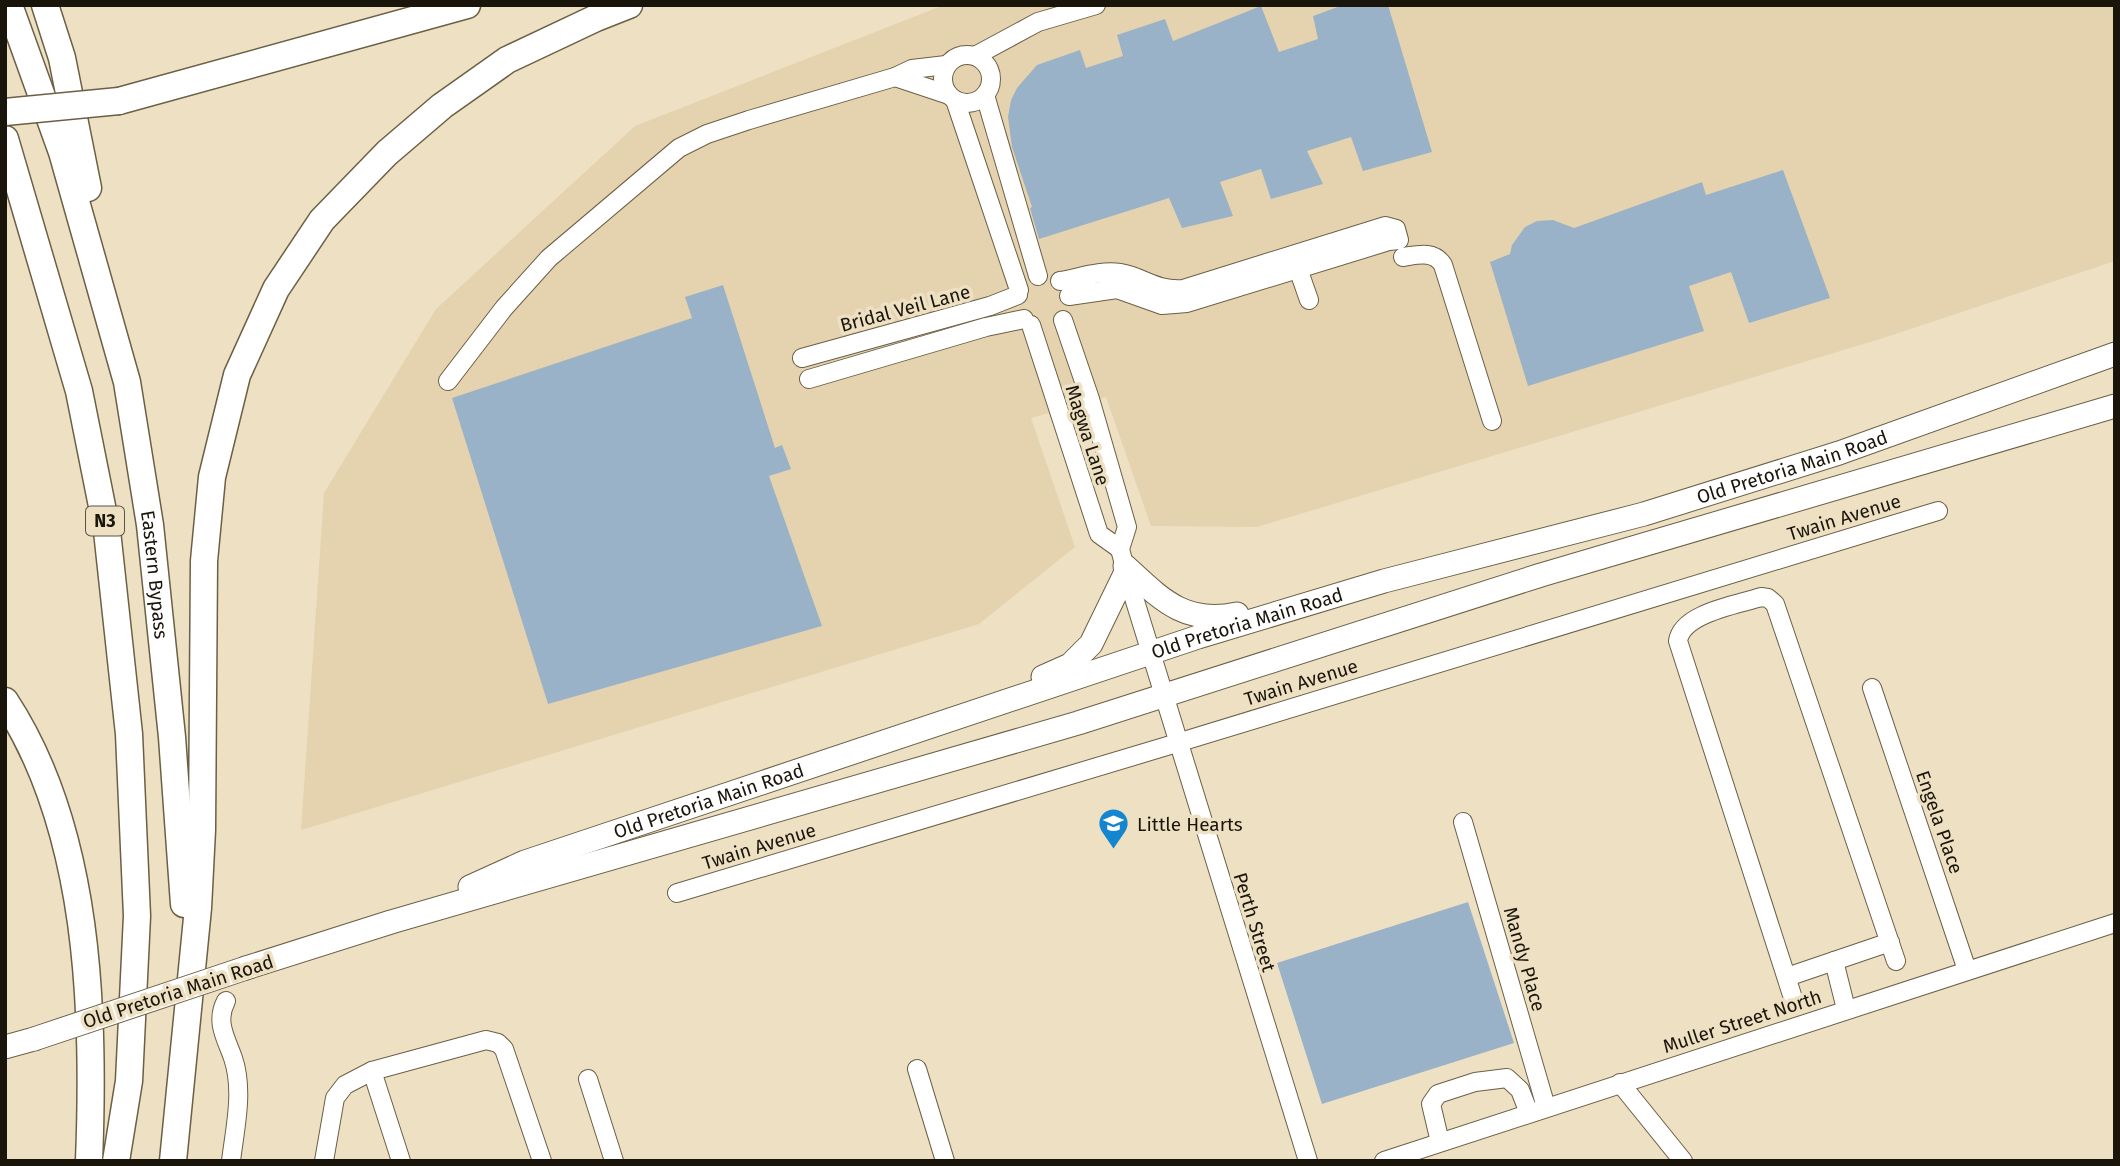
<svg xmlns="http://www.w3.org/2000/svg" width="2120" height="1166" font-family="'Fira Sans',sans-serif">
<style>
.built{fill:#e5d3af}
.building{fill:#99b2c7}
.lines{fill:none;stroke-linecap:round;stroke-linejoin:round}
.minor-casing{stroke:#6b5f45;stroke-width:20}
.major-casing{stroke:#6b5f45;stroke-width:25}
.highway-casing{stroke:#6b5f45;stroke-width:29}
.minor{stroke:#fff;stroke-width:18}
.major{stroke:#fff;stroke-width:23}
.highway{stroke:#fff;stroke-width:26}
.major-bridge-casing{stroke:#6b5f45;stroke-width:25;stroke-linecap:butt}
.highway-bridge-casing{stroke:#6b5f45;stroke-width:29;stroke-linecap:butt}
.major-bridge{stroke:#fff;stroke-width:23}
.highway-bridge{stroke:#fff;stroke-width:26}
.labels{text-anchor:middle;stroke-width:7;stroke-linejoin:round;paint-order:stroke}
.shield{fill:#eee0c3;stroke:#5a5242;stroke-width:2}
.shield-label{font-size:18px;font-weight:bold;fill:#1a150b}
.street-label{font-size:19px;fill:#1a150b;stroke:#eee0c3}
.poi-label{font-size:19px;fill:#1a150b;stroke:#eee0c3;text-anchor:start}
</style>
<rect width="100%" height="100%" fill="#eee0c3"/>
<!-- built -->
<path class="built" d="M944,5H2115V261L1880,339L1257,527L1151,526L1106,397L1031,418L1075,547L979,624L301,830L324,493L436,309L635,126Z"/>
<!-- building -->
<g class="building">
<path d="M1343,5H1388L1432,152L1363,171L1351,137L1307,151L1323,184L1271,199L1261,169L1220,182L1233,216L1182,228L1169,198L1039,239L1030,208L1032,207L1012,147L1008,117L1011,100L1017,88L1037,65L1080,50L1086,68L1123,56L1117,35L1165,19L1173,41L1261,6L1279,52L1318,39L1313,16Z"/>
<path d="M1783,170L1830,298L1749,323L1731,272L1689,286L1704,331L1528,386L1490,262L1510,254L1512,245L1525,227L1537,221L1553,220L1574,228L1702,182L1706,195Z"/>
<path d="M723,285L775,448L782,445L791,469L769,476L822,626L548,704L452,398L692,318L685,297Z"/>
<path d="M1077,395L1082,412L1072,415L1067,398Z"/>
<path d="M1468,902L1514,1043L1322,1104L1277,963Z"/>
</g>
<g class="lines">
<defs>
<g id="minor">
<circle cx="967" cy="79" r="24"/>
<path d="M975,56L1038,22L1096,5"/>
<path d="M895,77L949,95"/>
<path d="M985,95L1038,276"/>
<path d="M955,100L1019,290"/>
<path d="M1403,257C1417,255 1434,250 1443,265L1492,421"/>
<path d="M1295,260L1309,300"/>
<path d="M1060,281C1079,278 1100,270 1120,273C1144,277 1155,291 1183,289L1385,226L1396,229L1399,240L1389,241L1187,303L1162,305L1117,289L1069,296"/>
<path d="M1063,320L1090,399L1127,527L1120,549L1126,572L1308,1161"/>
<path d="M1031,325L1099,534L1120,549"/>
<path d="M802,358L990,306L1018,295"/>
<path d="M809,379L986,327L1024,319"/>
<path d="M448,381L504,308L549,258L679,148L707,134L749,120L895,77L912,69L946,65"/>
<path d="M1872,688L1967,970"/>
<path d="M1463,822L1546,1107"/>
<path d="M677,893L1177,743L1938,511"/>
<path d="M1834,961L1846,1009"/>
<path d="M1787,977L1890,942"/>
<path d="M1792,995L1678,641C1682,613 1737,605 1761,597L1768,598L1775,604L1896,961"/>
<path d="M226,1001C215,1022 226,1038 233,1058C244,1090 235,1128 231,1161"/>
<path d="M917,1069L945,1161"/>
<path d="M372,1071L401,1161"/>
<path d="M588,1079L614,1161"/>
<path d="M1620,1083L1683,1161"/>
<path d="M1440,1142L1431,1104L1438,1094L1475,1082L1507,1078L1520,1090L1529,1113"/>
<path d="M324,1161L335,1098L345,1085L372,1071L486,1040L498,1043L504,1049L542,1161"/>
<path d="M1384,1161L2115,923"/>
</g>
<g id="major">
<path d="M1125,566C1161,599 1184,625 1237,614"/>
<path d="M1043,677L1070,665L1091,644L1126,572"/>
<path id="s1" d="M470,887L525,862L1198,637L1384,581L1644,514L1839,453L2115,354"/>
<path d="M246,968L391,922L1078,723L1541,575L2115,406"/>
<path d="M5,1047L34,1039"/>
</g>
<g id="highway">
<path id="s2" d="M9,5L62,152L127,382L150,525L172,737L184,904"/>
<path d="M45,5L62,58L88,188"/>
<path d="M119,101L467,5"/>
<path d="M5,139L79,391L107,531L129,734L137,916L129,1081L116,1161"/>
<path d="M5,701C90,830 95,1012 89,1161"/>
<path d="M173,1161L198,908L202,830L204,561L212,477L237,375L276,289L322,220L387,153L442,106L507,60L596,18L629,5"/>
</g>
</defs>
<!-- minor casing -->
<use href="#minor" class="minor-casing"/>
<!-- major casing -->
<use href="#major" class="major-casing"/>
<!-- highway casing -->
<use href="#highway" class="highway-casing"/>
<!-- minor -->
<use href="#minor" class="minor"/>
<!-- major -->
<use href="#major" class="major"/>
<!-- highway -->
<use href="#highway" class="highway"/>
<defs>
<path id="major-bridge" d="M34,1039L246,968"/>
<path id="highway-bridge" d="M5,112L119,101"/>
</defs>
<!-- major-bridge casing -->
<use href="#major-bridge" class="major-bridge-casing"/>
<!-- highway-bridge casing -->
<use href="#highway-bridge" class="highway-bridge-casing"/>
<!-- major-bridge -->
<use href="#major-bridge" class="major-bridge"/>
<!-- highway-bridge -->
<use href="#highway-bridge" class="highway-bridge"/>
</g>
<!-- icons -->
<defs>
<symbol id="school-pin" viewBox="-11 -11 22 30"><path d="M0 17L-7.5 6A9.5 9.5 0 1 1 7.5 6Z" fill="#1486cf" stroke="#eee0c3"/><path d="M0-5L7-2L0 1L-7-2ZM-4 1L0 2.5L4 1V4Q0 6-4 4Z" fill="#fff"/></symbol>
</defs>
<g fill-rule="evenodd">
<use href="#school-pin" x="1096" y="806" width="35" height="47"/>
</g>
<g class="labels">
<!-- shield labels -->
<rect class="shield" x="86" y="506.5" width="38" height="29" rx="5"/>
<g class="shield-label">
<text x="105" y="527">N3</text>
</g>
<!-- street labels -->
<g class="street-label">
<text transform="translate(905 308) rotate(-15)" y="7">Bridal Veil Lane</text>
<text transform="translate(1088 435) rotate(72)" y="7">Magwa Lane</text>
<text dy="7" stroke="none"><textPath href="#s1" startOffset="1388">Old Pretoria Main Road</textPath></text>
<text transform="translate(1844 517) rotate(-17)" y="7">Twain Avenue</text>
<text dy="7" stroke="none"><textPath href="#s2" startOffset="590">Eastern Bypass</textPath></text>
<text dy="7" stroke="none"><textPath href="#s1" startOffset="821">Old Pretoria Main Road</textPath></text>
<text transform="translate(1301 682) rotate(-17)" y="7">Twain Avenue</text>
<text dy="7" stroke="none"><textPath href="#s1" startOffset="254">Old Pretoria Main Road</textPath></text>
<text transform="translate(1940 822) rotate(71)" y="7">Engela Place</text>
<text transform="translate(759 846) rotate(-17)" y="7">Twain Avenue</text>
<text transform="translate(1255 922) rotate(73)" y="7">Perth Street</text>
<text transform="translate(1525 959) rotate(74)" y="7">Mandy Place</text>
<text transform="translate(178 991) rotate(-18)" y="7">Old Pretoria Main Road</text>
<text transform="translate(1742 1021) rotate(-18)" y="7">Muller Street North</text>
</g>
<!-- poi labels -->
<g class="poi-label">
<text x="1137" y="831">Little Hearts</text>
</g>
</g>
<!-- border -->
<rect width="2120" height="1166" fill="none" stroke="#1a150b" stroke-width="14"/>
</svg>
